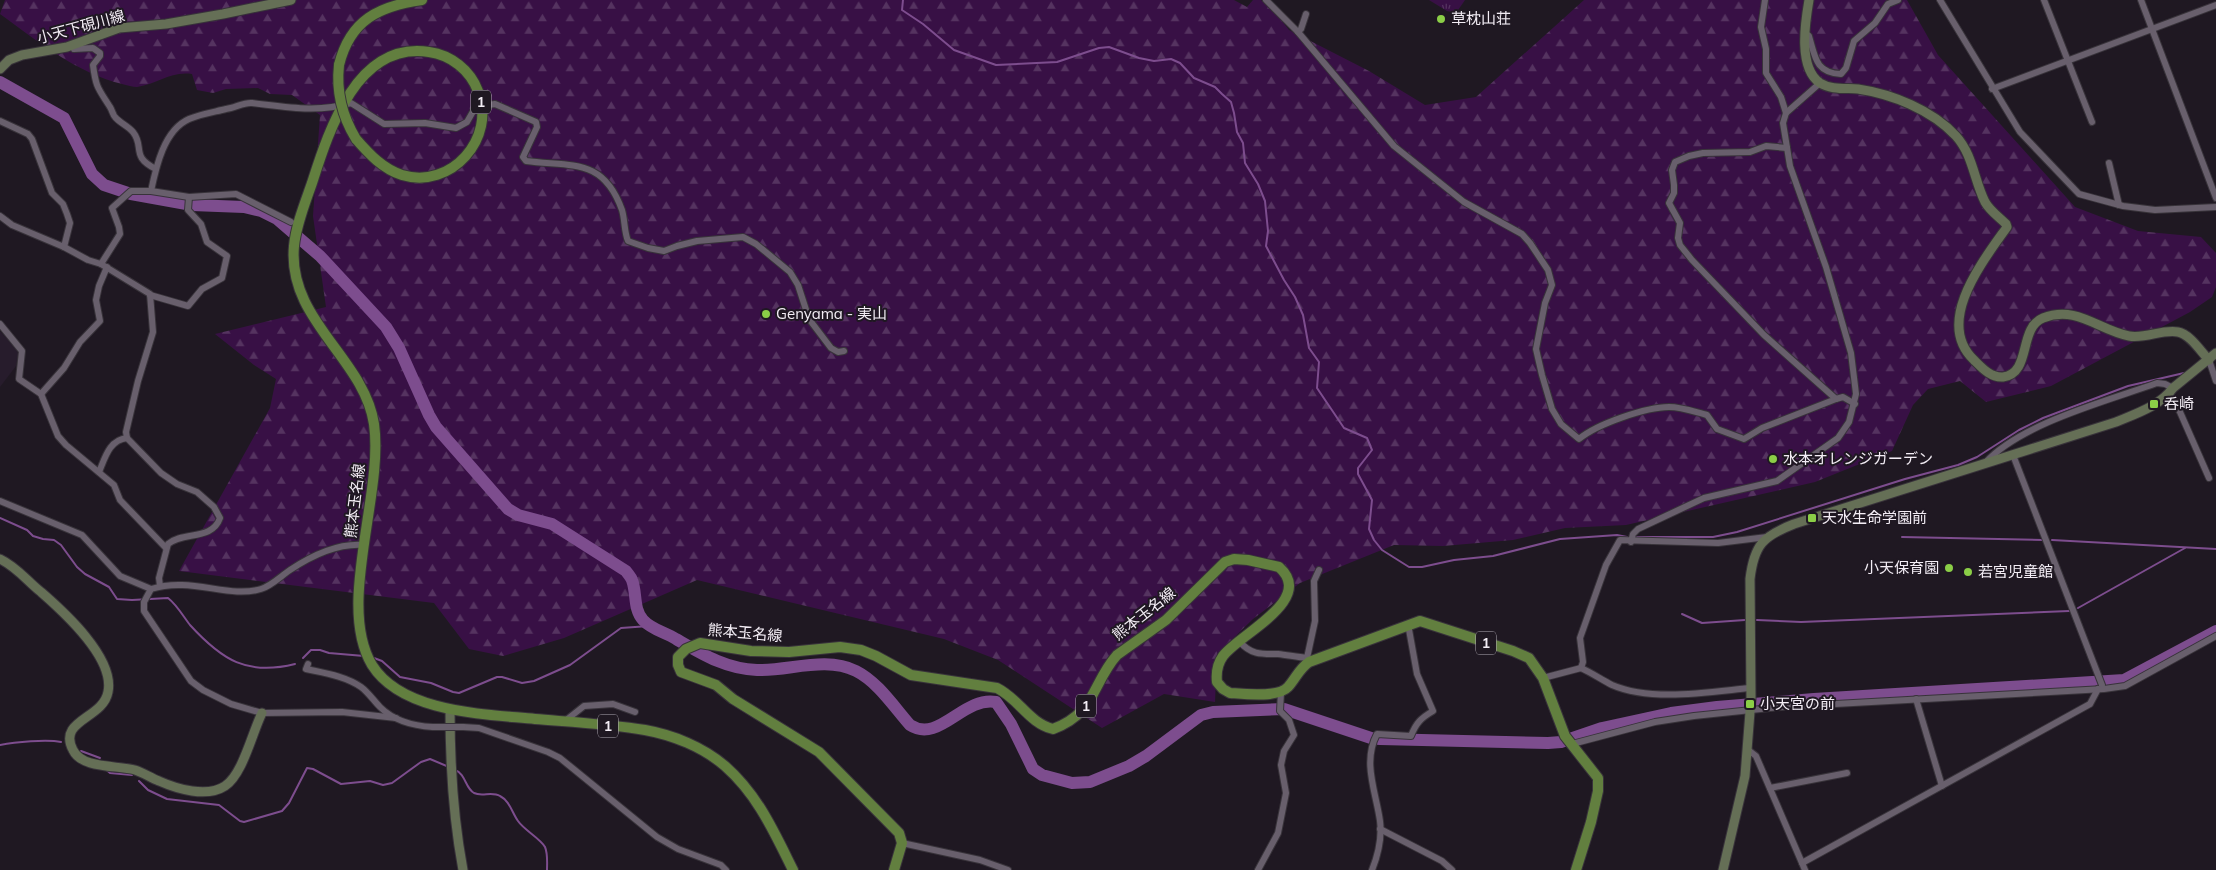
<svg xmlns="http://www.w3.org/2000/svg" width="2216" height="870" font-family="Mulish,'Noto Sans JP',sans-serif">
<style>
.built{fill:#271c2c}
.forest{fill:url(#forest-firs)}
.park{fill:url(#park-tufts)}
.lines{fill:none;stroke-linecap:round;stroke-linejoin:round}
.stream{stroke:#7d4d8e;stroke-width:2}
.river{stroke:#7d4d8e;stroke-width:12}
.street-casing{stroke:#38333a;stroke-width:8}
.secondary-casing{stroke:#38333a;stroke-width:11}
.primary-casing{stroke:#38333a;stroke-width:12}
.street{stroke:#685f6c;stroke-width:6}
.secondary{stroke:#656f56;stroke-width:9}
.primary{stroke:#627f3f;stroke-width:10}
.street-bridge-casing{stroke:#38333a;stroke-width:8;stroke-linecap:butt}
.primary-bridge-casing{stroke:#38333a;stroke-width:12;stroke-linecap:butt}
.street-bridge{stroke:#685f6c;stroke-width:6}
.primary-bridge{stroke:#627f3f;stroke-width:10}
.poi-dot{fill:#8bce47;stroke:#1f1822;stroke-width:2}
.labels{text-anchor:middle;stroke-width:4;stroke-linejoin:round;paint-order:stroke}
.shield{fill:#1f1822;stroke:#b3adb6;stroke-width:1}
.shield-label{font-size:14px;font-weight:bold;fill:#f3edf5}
.poi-label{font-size:15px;fill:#f3edf5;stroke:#1f1822;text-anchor:start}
.street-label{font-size:15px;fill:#f3edf5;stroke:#1f1822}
</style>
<defs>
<pattern id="forest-firs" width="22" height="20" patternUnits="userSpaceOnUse" patternTransform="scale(1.25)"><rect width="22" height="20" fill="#381045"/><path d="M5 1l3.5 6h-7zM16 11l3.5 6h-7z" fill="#553360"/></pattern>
<pattern id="park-tufts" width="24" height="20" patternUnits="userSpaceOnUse" patternTransform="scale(1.25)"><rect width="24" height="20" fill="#381045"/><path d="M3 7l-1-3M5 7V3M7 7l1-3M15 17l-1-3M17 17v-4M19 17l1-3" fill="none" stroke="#553360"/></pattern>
</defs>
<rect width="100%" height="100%" fill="#1f1822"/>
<!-- built -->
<path class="built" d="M0,331L19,351L16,366L0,387Z"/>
<!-- forest -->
<path class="forest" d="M5,0H1234L1247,7L1253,0H1261L1278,16L1289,30L1369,71L1425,105L1476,97L1584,0H1907L1938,55L2075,207L2138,231L2201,237L2216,253V287L2212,297L2190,312L2051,386L1986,402L1960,381L1928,389L1913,405L1892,451L1815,482L1626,525L1565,528L1513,540L1443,546L1394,545L1300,583L1253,619L1217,654L1215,702L1164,694L1102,728L998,660L944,639L697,580L564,638L503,656L469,649L434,603L179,571L270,408L276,379L254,365L215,334L326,307L313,216L320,115L292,95L270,94L258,88L226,89L213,93L197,90L192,74C170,71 158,84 137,87C133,87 127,85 122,84C77,73 37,41 0,14Z"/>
<!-- park -->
<path class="park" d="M1429,0H1465L1456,13L1447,11Z"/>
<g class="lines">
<!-- stream -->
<g class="stream">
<path d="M903,0L902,10L923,24L954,50L996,65L1057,62L1099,48L1109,47L1139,58L1154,61L1171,59L1180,63L1194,78L1215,87L1222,94L1231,102L1234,113L1237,132L1243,143L1245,163L1258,184L1265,201L1268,231L1266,246L1284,280L1295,297L1303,315L1309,348L1319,362L1317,388L1344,428L1367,438L1372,450L1358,468V474L1372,500L1369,529L1374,540L1382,550L1409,567H1422L1454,560L1493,556L1560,539L1617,535L1627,537"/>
<path d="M0,518L27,530L33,536L43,539L54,540L61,545L77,567L85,574L109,587L117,599L132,600L168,598C177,605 183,616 190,625C222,660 247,676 295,664"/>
<path d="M1634,537H1713L1737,532L1905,479L1958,465L1977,457L2019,430L2043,418L2128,386L2184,373"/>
<path d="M1902,537L2043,540"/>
<path d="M2052,540L2216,549"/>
<path d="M2078,608L2185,548"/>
<path d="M1682,614L1702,623L1745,620"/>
<path d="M1757,620L1801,622L2069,611"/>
<path d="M303,658L311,650H320L329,653L364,656"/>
<path d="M374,658L382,661L400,677L431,683L453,692L459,693L497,677H502L522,683L534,681L570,665L621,628L649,626"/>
<path d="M0,745C15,742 47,739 61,742"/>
<path d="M81,751L100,758"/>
<path d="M104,768L110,773L132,775"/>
<path d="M455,770C466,774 465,788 474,793C482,797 492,791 500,796C510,801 512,813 518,821C524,830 541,839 545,847C548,854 547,863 547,870"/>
<path d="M139,781L148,790L167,799L219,805L240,821L244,822L282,811L289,803L307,768L313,769L341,784L370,781L383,785L392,783L421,762L430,759L449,767"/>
</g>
<!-- river -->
<path class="river" d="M0,82L64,118L92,174L104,185L131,194L192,205L244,207L261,211L277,219L320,256L386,327L399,348L429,415L436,427L508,509L518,515L552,524L626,571C628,574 631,577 632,580C637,593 633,609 643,620C652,630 665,632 676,639C702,654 726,669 757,670C789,671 826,656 856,671C878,682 894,707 910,725C939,744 963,696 996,702L1011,724L1033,769L1042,775L1072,783L1090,782L1129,766L1146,756L1201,715L1213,712L1284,709L1371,738L1380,739L1548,743L1561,742L1602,728L1671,713L1717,707L1814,699L2124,680L2216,631"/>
<defs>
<g id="street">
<path d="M1266,0L1298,32L1301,29L1306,14"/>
<path d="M1765,0L1761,27L1766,49V73L1781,97L1786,113"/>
<path d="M1940,0L2020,132L2079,194L2123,206L2155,210L2216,207"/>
<path d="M2044,0L2092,122"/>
<path d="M2141,0L2216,198"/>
<path d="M1298,32L1394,146L1464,202L1522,234L1530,243L1548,270L1552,285L1545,303L1536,349L1542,375L1552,409L1561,424L1579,439C1597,424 1646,407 1669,407C1682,407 1695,412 1707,415L1717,429L1744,439L1762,428L1836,399L1764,335L1692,260L1680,245L1678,238L1680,223L1669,203L1674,193V185L1672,170L1675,162L1689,156L1703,153L1750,152L1766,146L1787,148"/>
<path d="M1805,33L1809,36C1815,56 1815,73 1841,74L1846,68L1854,41L1875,23L1888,4L1898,0"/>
<path d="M74,49L93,48L100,53V56L93,65C96,88 98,88 110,107C112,110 113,115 115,117C120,123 128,126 133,132C145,147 130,156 156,169"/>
<path d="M1992,89L2216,5"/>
<path d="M488,105L495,104L536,122L537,127L523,157L526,161C571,167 603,157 622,210C625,220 624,231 628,241L648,248L664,251L677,246L697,241L743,237L756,244L790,272L798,285L809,319L831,348L838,352L844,351"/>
<path d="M0,121L28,134L32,139L52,193L63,204L67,214L70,223L64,247"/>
<path d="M2109,163L2119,205"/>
<path d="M151,191C156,167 164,130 189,119C201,114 214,112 226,109C235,108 244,102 252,103C287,107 317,113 351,103L384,124L425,123L456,128L467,122L475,108"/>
<path d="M0,216L12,225L64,247L88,260L101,264L150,294L153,332L138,381L126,432L127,438L161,473L177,484L197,492L214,507L220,518C212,541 183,531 168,544L159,578L160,586"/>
<path d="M101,264L120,234L119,227L112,208L131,191H151L189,197L236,194L291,222"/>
<path d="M150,295L188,306L202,289L222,278L227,256L207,242L201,224L188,210L189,197"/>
<path d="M0,324L22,351L19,379L41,394L58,436L66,445L114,485L120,500L166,548"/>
<path d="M2209,360L2216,381"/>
<path d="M2169,393L2180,412L2209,478"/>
<path d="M41,394L64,368L80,342L100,321L96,300L99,286L107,267"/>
<path d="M1836,399L1843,397L1855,404"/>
<path d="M2013,455L2102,685"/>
<path d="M1986,462C2022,423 2107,401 2157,383L2165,384L2173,388"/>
<path d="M99,472C105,458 109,440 127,438"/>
<path d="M0,501L82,535L120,576L151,589"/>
<path d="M1631,542L1633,534L1638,529L1704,498L1777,481L1838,438L1849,422L1856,394L1851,353L1826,267L1790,166L1783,123L1786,113L1820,83"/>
<path d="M364,545C339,543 311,556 290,570C281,576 271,586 261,589C228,599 191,576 151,589L144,602V611L191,681L203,690L231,704L262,713L342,712L396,718"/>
<path d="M1240,642C1251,655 1262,654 1278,654C1287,655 1297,657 1307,658"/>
<path d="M1309,662L1307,658L1315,621L1314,581L1319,570"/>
<path d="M308,664L306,669C324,673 345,676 361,687C368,692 374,701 380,707C394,721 414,726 433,727"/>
<path d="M1581,668L1583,662L1580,638L1606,565L1620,540L1718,543L1767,537"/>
<path d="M1543,678L1581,668C1592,673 1602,680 1612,685C1651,702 1709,692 1750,688"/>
<path d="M1916,699L1942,786"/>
<path d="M565,721L584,706L613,704L635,712"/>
<path d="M463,727L479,728L548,752L560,758L657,837L678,849L721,865L726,870"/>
<path d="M1572,744L1655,722L1694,716L1781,707L2104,689L2125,686L2216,636"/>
<path d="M1747,749L1756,756L1805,870"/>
<path d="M1770,788L1847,773"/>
<path d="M1380,829L1442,861L1452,870"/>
<path d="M902,843L980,860L1008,870"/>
<path d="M1802,863L2090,704L2098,689"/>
<path d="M1258,870L1278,833L1286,793L1281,765L1284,751L1294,735L1289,720L1280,711L1281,692"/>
<path d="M1372,870C1378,855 1382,837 1380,821C1376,792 1362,762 1377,734L1411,736C1416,723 1421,718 1433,711L1417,674L1408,624"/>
</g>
<g id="secondary">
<path d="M1809,0C1805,23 1798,68 1820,83C1831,90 1846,88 1858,89C1892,94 1932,110 1956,136C1973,155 1974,180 1985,202C1990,211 1999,217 2006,224L2007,227C1983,261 1934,322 1974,360C1982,368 1991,378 2003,377C2032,373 2018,328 2043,318C2077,305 2098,330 2129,336C2146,339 2162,329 2178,332C2190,334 2201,352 2209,360"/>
<path d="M0,69L9,60L22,55L67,47L119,28L166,24L223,14L291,0"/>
<path d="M0,559C17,567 27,581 41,592C64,612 115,658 108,692C103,719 57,720 73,750C82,769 117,765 135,770C144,773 151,778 159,781C177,789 207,798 225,786C243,774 252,733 262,713"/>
<path d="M450,710C450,764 453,817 463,870"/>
<path d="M1723,870L1745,776L1751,699L1750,579C1754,545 1763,536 1794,524L2116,422C2135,414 2160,406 2173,388L2216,353"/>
</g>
<g id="primary">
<path d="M339,65C350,20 379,6 422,0"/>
<path d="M356,139C369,154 383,169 402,175C451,190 497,138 478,91C470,70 451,55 429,52C357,41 329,130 312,183C305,203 296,225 294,246C287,320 364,358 374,424C384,494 336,605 372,665C402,713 485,714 535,719C571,722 609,724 645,730C673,735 703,747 725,766C758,795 774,832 793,870"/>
<path d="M894,870L902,843L899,833L819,752L733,699L716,685L681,672L678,665V657L686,649L700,643L751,651L789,652L840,647L861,650L876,656L911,675L997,688C1019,699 1029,723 1053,729C1096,713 1092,683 1117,655L1166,620L1225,562L1234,559L1248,560L1279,567C1316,600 1239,634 1223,656C1218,663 1216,673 1217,682L1223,689L1230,693C1244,694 1278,698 1288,687C1296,678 1299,669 1309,662L1420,621L1513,651L1529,658L1543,678L1565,736L1598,778V791L1591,822L1576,870"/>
</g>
</defs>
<!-- street casing -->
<use href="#street" class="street-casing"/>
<!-- secondary casing -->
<use href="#secondary" class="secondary-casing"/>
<!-- primary casing -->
<use href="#primary" class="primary-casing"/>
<!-- street -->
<use href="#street" class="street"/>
<!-- secondary -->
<use href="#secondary" class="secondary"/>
<!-- primary -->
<use href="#primary" class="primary"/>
<defs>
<path id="street-bridge" d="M433,727H463"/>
<path id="primary-bridge" d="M339,65C336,92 342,116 356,139"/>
</defs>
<!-- street-bridge casing -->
<use href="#street-bridge" class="street-bridge-casing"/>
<!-- primary-bridge casing -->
<use href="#primary-bridge" class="primary-bridge-casing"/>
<!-- street-bridge -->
<use href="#street-bridge" class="street-bridge"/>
<!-- primary-bridge -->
<use href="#primary-bridge" class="primary-bridge"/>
</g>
<!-- markers -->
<g class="poi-dot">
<circle cx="1441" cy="19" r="5"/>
<circle cx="766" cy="314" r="5"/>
<rect x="2149" y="399" width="10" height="10" rx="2.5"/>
<circle cx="1773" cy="459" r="5"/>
<rect x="1807" y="513" width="10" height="10" rx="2.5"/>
<circle cx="1949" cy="568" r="5"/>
<circle cx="1968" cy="572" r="5"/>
<rect x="1745" y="699" width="10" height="10" rx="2.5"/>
</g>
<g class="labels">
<!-- shield labels -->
<g class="shield">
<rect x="471" y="90.5" width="20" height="23" rx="4"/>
<rect x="1476" y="631.5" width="20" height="23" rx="4"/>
<rect x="1076" y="694.5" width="20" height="23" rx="4"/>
<rect x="598" y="714.5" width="20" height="23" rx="4"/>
</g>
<g class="shield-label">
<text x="481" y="107">1</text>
<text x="1486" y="648">1</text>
<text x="1086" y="711">1</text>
<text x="608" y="731">1</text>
</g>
<!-- poi labels -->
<g class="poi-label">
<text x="1451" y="24">草枕山荘</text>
<text x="776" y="319">Genyama - 実山</text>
<text x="2164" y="409">呑崎</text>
<text x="1783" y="464">水本オレンジガーデン</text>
<text x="1822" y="523">天水生命学園前</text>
<text x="1939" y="573" text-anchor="end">小天保育園</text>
<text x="1978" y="577">若宮児童館</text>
<text x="1760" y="709">小天宮の前</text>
</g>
<!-- street labels -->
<g class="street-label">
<text transform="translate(81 27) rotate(-15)" y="5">小天下硯川線</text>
<text transform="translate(355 501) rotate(-83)" y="5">熊本玉名線</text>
<text transform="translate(1144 614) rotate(-38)" y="5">熊本玉名線</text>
<text transform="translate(745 633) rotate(5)" y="5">熊本玉名線</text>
</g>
</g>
</svg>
